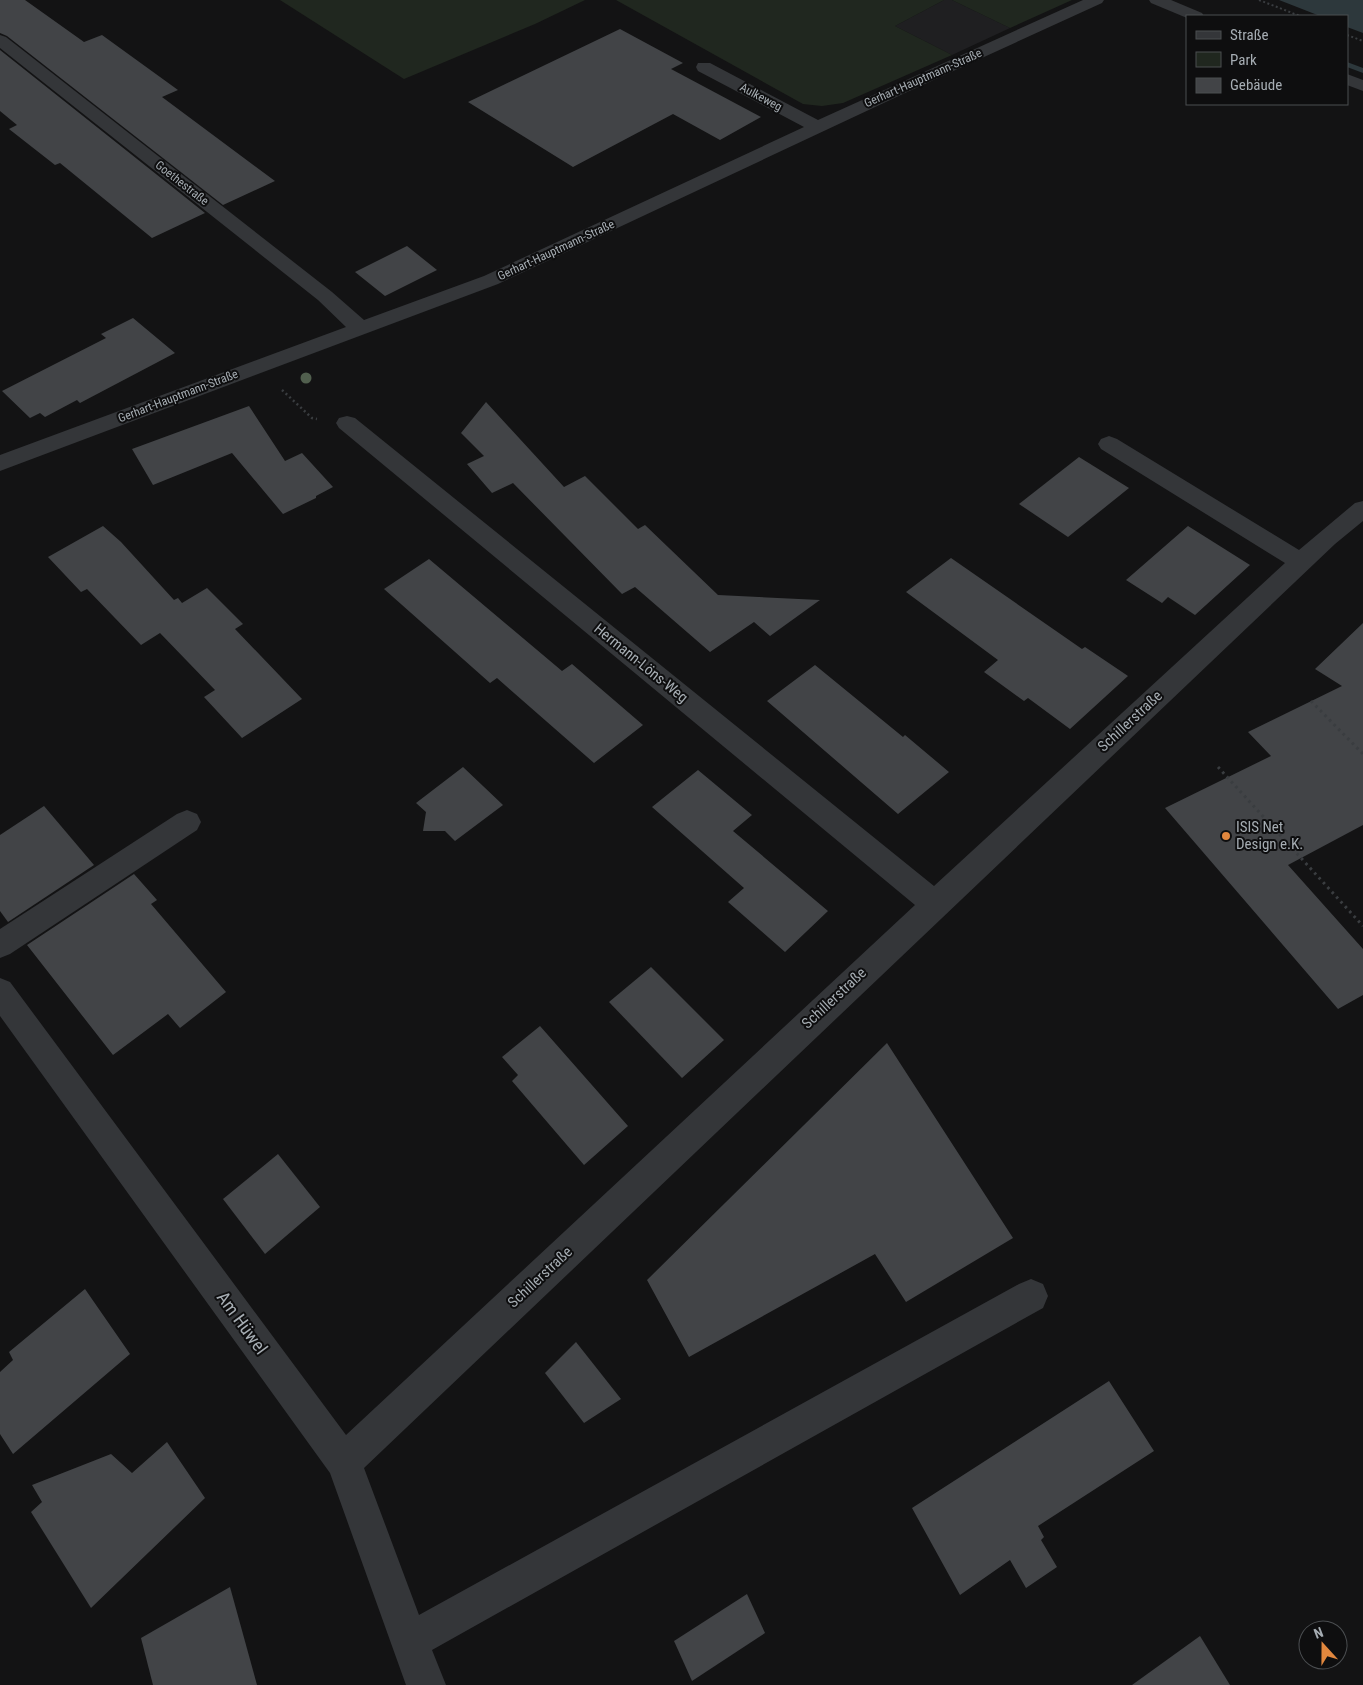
<svg xmlns="http://www.w3.org/2000/svg" width="1363" height="1685" font-family="'Roboto Condensed',sans-serif">
<style>
.built{fill:#1f1f21}
.green{fill:#20271f}
.water{fill:#2d383c}
.lines{fill:none;stroke-linecap:round;stroke-linejoin:round}
.stream{fill:#2d383c;fill-rule:evenodd}
.building{fill:#424447}
.path-far2{stroke:#3a3d40;stroke-width:2;stroke-dasharray:2 2.5;stroke-linecap:butt}
.path-far1{stroke:#3a3d40;stroke-width:2.5;stroke-dasharray:2 3;stroke-linecap:butt}
.path{stroke:#3a3d40;stroke-width:3;stroke-dasharray:2.5 4;stroke-linecap:butt}
.minor{fill:#343639;fill-rule:evenodd}
.tree{fill:#515f4e}
.poi-dot{fill:#e1873e;stroke:#0e0e0f;stroke-width:2}
.labels{text-anchor:middle;stroke-width:4;stroke-linejoin:round;paint-order:stroke}
.far-street-label{font-size:12px;fill:#a6adb3;stroke:#0e0e0f}
.street-label{font-size:15px;fill:#a6adb3;stroke:#0e0e0f}
.poi-label{font-size:15px;fill:#a6adb3;stroke:#0e0e0f;text-anchor:start}
.near-street-label{font-size:18px;fill:#a6adb3;stroke:#0e0e0f}
</style>
<rect width="100%" height="100%" fill="#131314"/>
<!-- built -->
<path class="built" d="M944,0H952L1010,28L952,55L895,26Z"/>
<!-- green -->
<g class="green">
<path d="M280,0H585L535,24L404,79Z"/>
<path d="M616,0H944L895,26L952,55L843,103L822,106L803,104Z"/>
<path d="M952,0H1072L1010,28Z"/>
</g>
<!-- water -->
<path class="water" d="M1279,0H1363V33L1347,27V16H1320Z"/>
<g class="lines">
<!-- stream -->
<path class="stream" d="M1347,62L1363,68V73L1347,67Z"/>
</g>
<!-- building -->
<g class="building">
<path d="M0,0H25L84,42L102,35L178,90L162,97L275,181L223,205L7,36L0,33Z"/>
<path d="M620,29L683,63L671,69L761,117L720,140L673,114L573,167L468,102Z"/>
<path d="M0,50L205,213L152,238L60,163L55,165L9,129L17,125L0,111Z"/>
<path d="M407,246L437,270L385,296L355,272Z"/>
<path d="M133,318L175,353L80,403L77,400L45,417L40,413L30,418L2,391L106,338L101,334Z"/>
<path d="M486,402L564,487L585,476L638,529L645,525L718,595L820,600L770,636L754,622L710,652L635,587L622,594L513,483L492,493L467,464L484,456L461,433Z"/>
<path d="M249,406L285,461L302,453L333,487L316,496V498L283,514L232,453L153,485L132,449Z"/>
<path d="M1079,457L1129,488L1068,537L1019,504Z"/>
<path d="M103,526L121,542L174,600L178,598L182,603L207,588L243,624L235,629L302,699L242,738L204,697L215,690L160,633L141,645L87,589L81,592L48,557Z"/>
<path d="M1188,526L1250,565L1195,615L1168,597L1162,603L1126,580Z"/>
<path d="M951,558L1082,649L1085,647L1128,676L1070,729L1028,698L1024,701L984,672L998,660L906,592Z"/>
<path d="M429,559L562,671L572,664L643,725L594,763L497,678L490,683L384,589Z"/>
<path d="M1363,623V825L1288,865L1363,949V995L1338,1009L1165,808L1271,756L1248,732L1342,686L1315,669Z"/>
<path d="M815,665L903,737L905,735L949,772L898,814L767,701Z"/>
<path d="M463,767L503,805L455,841L445,831H423L426,812L416,803Z"/>
<path d="M698,770L752,815L733,831L828,911L785,952L728,902L744,888L652,807Z"/>
<path d="M44,806L94,865L8,922L0,911V835Z"/>
<path d="M134,874L157,900L151,904L226,992L180,1028L168,1014L113,1055L27,945Z"/>
<path d="M651,967L724,1040L682,1078L609,1002Z"/>
<path d="M540,1026L628,1126L584,1165L512,1081L518,1075L502,1057Z"/>
<path d="M887,1043L1013,1238L906,1302L875,1254L689,1357L647,1280Z"/>
<path d="M278,1154L320,1207L265,1254L223,1199Z"/>
<path d="M85,1289L130,1354L13,1454L0,1434V1372L13,1360L9,1352Z"/>
<path d="M576,1342L621,1399L584,1423L545,1373Z"/>
<path d="M1109,1381L1154,1451L1038,1526L1044,1537L1041,1540L1057,1567L1026,1588L1010,1560L960,1595L912,1508Z"/>
<path d="M167,1442L205,1498L91,1608L31,1512L42,1502L32,1485L111,1454L132,1473Z"/>
<path d="M230,1587L257,1685H153L141,1638Z"/>
<path d="M747,1594L765,1633L692,1681L674,1641Z"/>
<path d="M1200,1636L1230,1685H1132Z"/>
</g>
<g class="lines">
<!-- path-far2 -->
<g class="path-far2">
<path d="M1259,0L1300,16"/>
<path d="M1347,35L1363,41"/>
</g>
<!-- path-far1 -->
<path class="path-far1" d="M282,390L312,418L317,419"/>
<!-- path -->
<g class="path">
<path d="M1311,701L1363,754"/>
<path d="M1218,767L1363,926"/>
</g>
<!-- minor -->
<g class="minor">
<path d="M1083,0H1104L1102,3L905,93L498,284L0,471V455L346,327L318,300L0,48V35L6,37L332,292L364,320L484,276L804,127L698,71L696,67L698,63H710L818,120Z"/>
<path d="M1149,0H1171L1202,13L1204,16L1187,18L1151,3Z"/>
<path d="M1347,74L1363,80V91L1347,85Z"/>
<path d="M347,416L355,418L934,886L1285,563L1101,449L1098,444L1101,439L1109,436L1117,439L1299,550L1355,503L1363,501V521L1335,544L364,1468L419,1615L1019,1284L1031,1279L1043,1284L1048,1296L1043,1308L432,1650L446,1685H406L330,1473L0,1016V978L10,982L346,1435L915,905L339,428L336,423L339,418Z"/>
<path d="M187,810L197,814L201,822L197,830L10,954L0,958V929L177,814Z"/>
</g>
</g>
<!-- trees -->
<circle class="tree" cx="306" cy="378" r="5.5"/>
<!-- markers -->
<circle class="poi-dot" cx="1226" cy="836" r="5"/>
<g class="labels">
<!-- far-street labels -->
<g class="far-street-label">
<text transform="translate(923 78) rotate(-24)" y="4">Gerhart-Hauptmann-Straße</text>
<text transform="translate(761 97) rotate(28)" y="4">Aulkeweg</text>
<text transform="translate(182 183) rotate(38)" y="4">Goethestraße</text>
<text transform="translate(556 250) rotate(-25)" y="4">Gerhart-Hauptmann-Straße</text>
<text transform="translate(178 396) rotate(-21)" y="4">Gerhart-Hauptmann-Straße</text>
</g>
<!-- street labels -->
<g class="street-label">
<text transform="translate(641 663) rotate(39)" y="5">Hermann-Löns-Weg</text>
<text transform="translate(1130 721) rotate(-43)" y="5">Schillerstraße</text>
<text transform="translate(834 998) rotate(-43)" y="5">Schillerstraße</text>
<text transform="translate(540 1277) rotate(-43)" y="5">Schillerstraße</text>
</g>
<!-- poi labels -->
<g class="poi-label">
<text x="1236" y="832">ISIS Net<tspan x="1236" dy="17">Design e.K.</tspan></text>
</g>
<!-- near-street labels -->
<g class="near-street-label">
<text transform="translate(242 1323) rotate(54)" y="6">Am Hüwel</text>
</g>
</g>
<!-- legend -->
<rect x="1186" y="15" width="162" height="90" fill="#0e0e0f" stroke="#4b4e51"/>
<rect x="1196" y="31" width="25" height="8" fill="#343639" stroke="#4b4e51"/>
<text x="1230" y="40" font-size="15" fill="#a6adb3">Straße</text>
<rect x="1196" y="52" width="25" height="15" fill="#20271f" stroke="#4b4e51"/>
<text x="1230" y="65" font-size="15" fill="#a6adb3">Park</text>
<rect x="1196" y="78" width="25" height="15" fill="#424447" stroke="#4b4e51"/>
<text x="1230" y="90" font-size="15" fill="#a6adb3">Gebäude</text>
<!-- north arrow -->
<g transform="translate(1323 1645) rotate(339)"><circle r="24" fill="#0e0e0f" stroke="#4b4e51"/>
<path d="M0-4L9 19L0 12L-9 19Z" fill="#e1873e"/>
<text y="-8" font-size="14" font-weight="bold" text-anchor="middle" fill="#a6adb3">N</text>
</g>
</svg>
